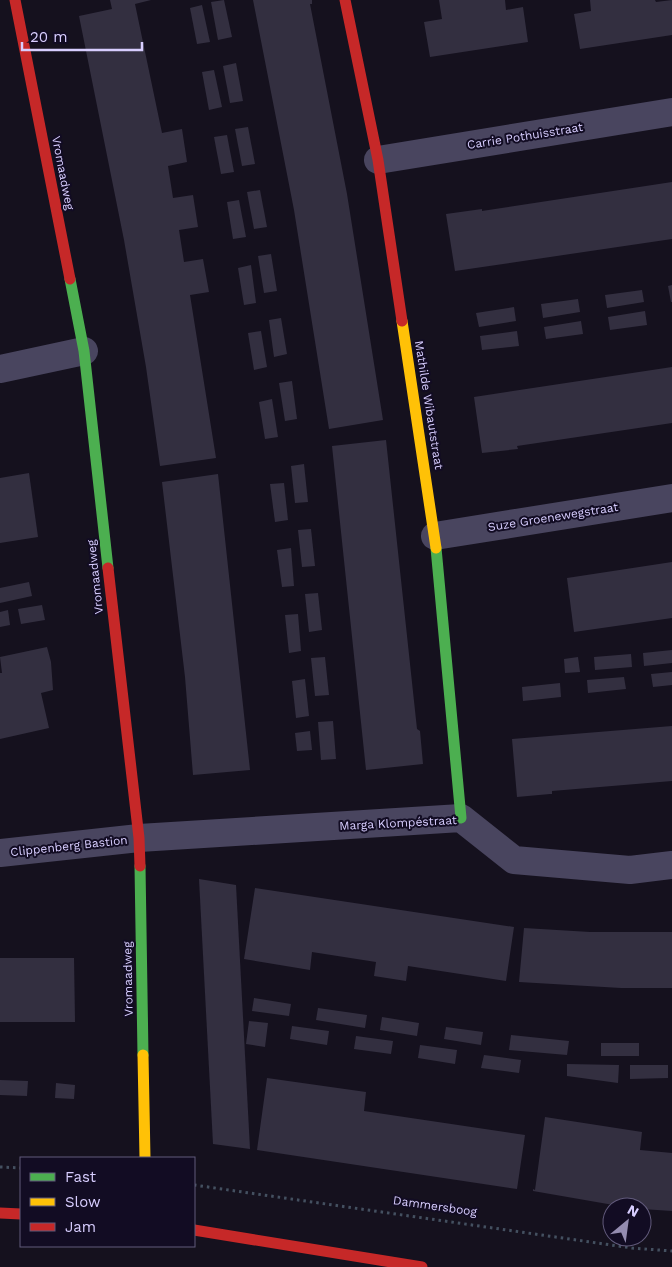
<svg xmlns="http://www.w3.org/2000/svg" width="672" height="1267" font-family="'Work Sans',sans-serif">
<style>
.building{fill:#332f40}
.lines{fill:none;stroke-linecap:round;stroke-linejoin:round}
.path{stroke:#445060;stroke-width:3;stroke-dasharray:2.5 4;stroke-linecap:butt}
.street{stroke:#49455f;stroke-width:28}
.fast{stroke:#4caf50;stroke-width:11}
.slow{stroke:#ffc107;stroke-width:11}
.jam{stroke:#c62828;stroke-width:11}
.labels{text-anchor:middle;stroke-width:4;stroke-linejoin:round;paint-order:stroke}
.street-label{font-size:12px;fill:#d8ceff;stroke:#120c23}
</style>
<rect width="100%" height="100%" fill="#15111e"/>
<!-- building -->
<g class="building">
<path d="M110,0H151L135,4L162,133L182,129L187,162L168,166L173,198L193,195L198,227L179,230L184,262L203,259L209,292L190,295L216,458L160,466L146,367L124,240L79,16L112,9Z"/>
<path d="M224,0L232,37L218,40L211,2Z"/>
<path d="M253,0H312V4H310L347,194L383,420L329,429L294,210Z"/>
<path d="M439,0H505L506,10L523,7L528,42L430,57L424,22L442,19Z"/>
<path d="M590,0H655L656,2L672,0V35L580,49L574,14L591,11Z"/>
<path d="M202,5L210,42L197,44L190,8Z"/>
<path d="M236,63L243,101L230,103L223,66Z"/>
<path d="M214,70L222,107L209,110L202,72Z"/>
<path d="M248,127L255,164L242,166L235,129Z"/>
<path d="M227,135L234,172L221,174L214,137Z"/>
<path d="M672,182V239L455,271L446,214L482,209V211Z"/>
<path d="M260,190L267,227L254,229L247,192Z"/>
<path d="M239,200L246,237L233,239L227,202Z"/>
<path d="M271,254L277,291L264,293L258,256Z"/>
<path d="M251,265L256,303L244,305L238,268Z"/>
<path d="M672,285V302H671L668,286Z"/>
<path d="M642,290L644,302L607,308L605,295Z"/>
<path d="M578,299L580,312L543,318L541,304Z"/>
<path d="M514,307L516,321L479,327L476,313Z"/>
<path d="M645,311L647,325L610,330L608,317Z"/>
<path d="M281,318L287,354L274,357L269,320Z"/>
<path d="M581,321L583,334L546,339L544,327Z"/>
<path d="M261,331L267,367L254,370L248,333Z"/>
<path d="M517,331L519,346L482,350L480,336Z"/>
<path d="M672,367V423L517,446L518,449L482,453L474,397Z"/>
<path d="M292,381L297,419L285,421L279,383Z"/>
<path d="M272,399L278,437L265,439L259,402Z"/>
<path d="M386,440L417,729L420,731L423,764L366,770L332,446Z"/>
<path d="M304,464L308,502L295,503L291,466Z"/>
<path d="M29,473L38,537L0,543V478Z"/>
<path d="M218,474L250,770L193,775L185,677L162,482Z"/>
<path d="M284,483L288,520L275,522L270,484Z"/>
<path d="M311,529L315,566L302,567L298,530Z"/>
<path d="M291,548L294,586L282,587L277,550Z"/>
<path d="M672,562V618L574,632L567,578Z"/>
<path d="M29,582L32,596L0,603V588Z"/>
<path d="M318,593L322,630L309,632L305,594Z"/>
<path d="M42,605L45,620L21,624L18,609Z"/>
<path d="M8,610L10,625L0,627V612Z"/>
<path d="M298,614L301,651L289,653L285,615Z"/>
<path d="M47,647L51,662L53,690L41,693L49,728L0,739V673H2L0,657Z"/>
<path d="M672,650V663L644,666L643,653Z"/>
<path d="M631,654L632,667L595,670L594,657Z"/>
<path d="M325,657L329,695L315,696L311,658Z"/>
<path d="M578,657L580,672L565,673L564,659Z"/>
<path d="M672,672V685L653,687L651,674Z"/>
<path d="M624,677L626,689L588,693L587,680Z"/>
<path d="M305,679L309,716L296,718L292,681Z"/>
<path d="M560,683L561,697L523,701L522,687Z"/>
<path d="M333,721L336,759L321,760L318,722Z"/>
<path d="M672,726V781L552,791V794H550L517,797L512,739Z"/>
<path d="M310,731L312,750L297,751L295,733Z"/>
<path d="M199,879L236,885L250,1149L213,1144Z"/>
<path d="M255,888L514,927L506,981L408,966L406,981L374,976L376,962L312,952L310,970L244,959Z"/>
<path d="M524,928L590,932H672V988H621L519,982Z"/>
<path d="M0,958H74L75,1022H0Z"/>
<path d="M254,998L291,1004L289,1016L252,1011Z"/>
<path d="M318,1008L367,1015L365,1028L316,1020Z"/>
<path d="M382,1017L419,1023L417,1036L380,1030Z"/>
<path d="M249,1021L268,1023L265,1047L246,1044Z"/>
<path d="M292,1026L329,1031L327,1045L290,1039Z"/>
<path d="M446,1027L483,1032L481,1045L444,1039Z"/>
<path d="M511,1035L569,1041L567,1055L509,1050Z"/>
<path d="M356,1036L393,1041L391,1054L354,1049Z"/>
<rect x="601" y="1043" width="38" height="13"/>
<path d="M420,1045L457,1050L455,1064L418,1058Z"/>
<path d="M484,1055L521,1060L519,1073L481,1068Z"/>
<path d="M567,1064L619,1065L618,1083L567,1076Z"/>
<path d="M630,1065H668V1078L630,1079Z"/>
<path d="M267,1078L366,1092L364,1111L525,1135L517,1189L257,1150Z"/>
<path d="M0,1080L28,1081L27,1096L0,1095Z"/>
<path d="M56,1083L75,1085L74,1099L55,1098Z"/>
<path d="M545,1117L642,1132L640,1150L672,1153V1211L642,1209V1207H625L533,1191V1189L535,1190Z"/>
</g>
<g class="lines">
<!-- path -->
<g class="path">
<path d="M0,1167L21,1168"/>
<path d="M194,1185L632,1248L672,1251"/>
</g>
<!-- street -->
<g class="street">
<path d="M378,160L672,112"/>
<path d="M0,369L84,351"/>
<path d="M435,536L672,498"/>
<path d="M0,853L139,838L461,818L514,860L630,870L672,865"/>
</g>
<!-- fast -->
<g class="fast">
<path d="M70,279L84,351L108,568"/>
<path d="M436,548L461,818"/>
<path d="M140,866L143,1055"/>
</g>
<!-- slow -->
<g class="slow">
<path d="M402,321L436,548"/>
<path d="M143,1055L145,1158"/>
</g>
<!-- jam -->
<g class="jam">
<path d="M15,0L70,279"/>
<path d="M345,0L378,160L402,321"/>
<path d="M108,568L139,838L140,866"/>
<path d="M0,1213L21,1214"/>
<path d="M194,1230L422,1267"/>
</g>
</g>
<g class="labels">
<!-- street labels -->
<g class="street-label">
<text transform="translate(525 136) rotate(-9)" y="4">Carrie Pothuisstraat</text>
<text transform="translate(63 173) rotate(79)" y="4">Vromaadweg</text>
<text transform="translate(429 405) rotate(81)" y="4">Mathilde Wibautstraat</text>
<text transform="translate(553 517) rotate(-9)" y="4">Suze Groenewegstraat</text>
<text transform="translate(95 577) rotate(-96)" y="4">Vromaadweg</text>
<text transform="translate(398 823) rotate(-3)" y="4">Marga Klompéstraat</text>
<text transform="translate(69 846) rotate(-6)" y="4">Clippenberg Bastion</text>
<text transform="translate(128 979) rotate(-91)" y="4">Vromaadweg</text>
<text transform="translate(435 1206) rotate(8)" y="4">Dammersboog</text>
</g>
</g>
<!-- legend -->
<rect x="20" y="1157" width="175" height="90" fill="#120c23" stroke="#615a7b"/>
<rect x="30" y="1173" width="25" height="8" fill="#4caf50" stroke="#615a7b"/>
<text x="65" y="1182" font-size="15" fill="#d8ceff">Fast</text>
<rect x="30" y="1198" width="25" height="8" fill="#ffc107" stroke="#615a7b"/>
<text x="65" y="1207" font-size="15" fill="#d8ceff">Slow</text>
<rect x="30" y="1223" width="25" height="8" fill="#c62828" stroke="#615a7b"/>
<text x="65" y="1232" font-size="15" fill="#d8ceff">Jam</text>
<!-- north arrow -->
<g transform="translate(627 1222) rotate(29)"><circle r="24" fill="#120c23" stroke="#615a7b"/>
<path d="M0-4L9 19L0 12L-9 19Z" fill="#948cb0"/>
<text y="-8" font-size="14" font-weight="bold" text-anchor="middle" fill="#d8ceff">N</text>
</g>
<!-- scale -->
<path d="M22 42v8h120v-8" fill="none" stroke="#d8ceff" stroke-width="2.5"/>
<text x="30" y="42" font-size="15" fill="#d8ceff" stroke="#120c23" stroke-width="4" paint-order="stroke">20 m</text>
</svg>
